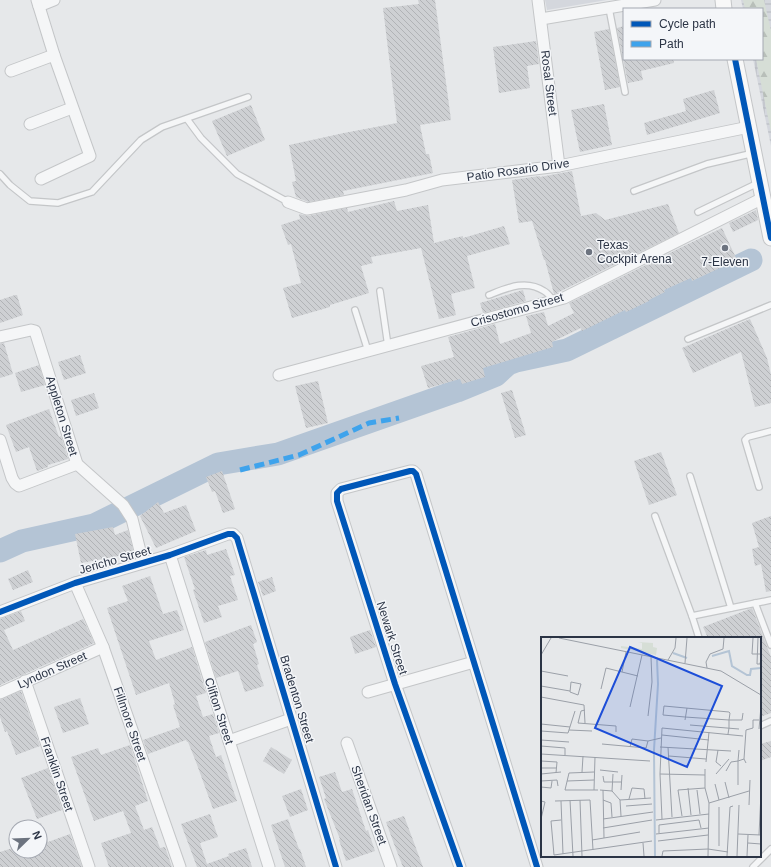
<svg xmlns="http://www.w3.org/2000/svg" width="771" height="867" font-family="Arial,sans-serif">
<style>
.built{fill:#d4d7dd}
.industrial{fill:url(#industrial-grid)}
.forest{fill:url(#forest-firs)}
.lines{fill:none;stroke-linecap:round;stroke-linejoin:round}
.river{stroke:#b4c4d5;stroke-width:23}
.building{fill:url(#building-back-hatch)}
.service-casing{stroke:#c4c6c8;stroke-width:8}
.minor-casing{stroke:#c4c6c8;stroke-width:13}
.secondary-casing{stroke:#c4c6c8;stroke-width:17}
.service{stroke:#f5f6f7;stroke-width:5.5}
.minor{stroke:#f5f6f7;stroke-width:11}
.secondary{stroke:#f8f8f8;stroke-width:15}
.quiet{stroke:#3ea3ec;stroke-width:5;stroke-dasharray:10 5;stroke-linecap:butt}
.cycleway-casing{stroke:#f4f6f9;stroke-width:8}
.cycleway{stroke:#0057b8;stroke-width:6}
.poi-dot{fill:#6c737f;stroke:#f4f6f9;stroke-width:1.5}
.labels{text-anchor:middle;stroke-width:3;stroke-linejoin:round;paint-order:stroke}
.street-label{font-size:12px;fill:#2b3445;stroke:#f4f6f9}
.poi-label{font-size:12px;fill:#2b3445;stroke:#f4f6f9;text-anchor:start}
.inset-river{fill:none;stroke:#b4c4d5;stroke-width:2}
.inset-road{fill:none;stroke:#9ba0a8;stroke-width:1}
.view{fill:#1d4ed8;fill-opacity:0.15;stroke:#1d4ed8;stroke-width:2}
.inset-edge{fill:none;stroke:#2b3445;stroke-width:2}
</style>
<defs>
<pattern id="industrial-grid" width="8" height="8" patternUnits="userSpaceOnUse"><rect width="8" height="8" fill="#d4d7dd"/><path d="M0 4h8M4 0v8" fill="none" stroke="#b6b9bf"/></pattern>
<pattern id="forest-firs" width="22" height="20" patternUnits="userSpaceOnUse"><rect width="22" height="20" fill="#d6ded6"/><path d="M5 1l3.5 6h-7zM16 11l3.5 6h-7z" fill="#b8bfb9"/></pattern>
<pattern id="building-back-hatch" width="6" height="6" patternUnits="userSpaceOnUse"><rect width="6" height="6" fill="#ced0d3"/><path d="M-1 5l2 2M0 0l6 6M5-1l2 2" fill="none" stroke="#b1b3b6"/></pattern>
</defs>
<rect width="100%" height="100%" fill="#e6e8ea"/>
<!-- built -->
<path class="built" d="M545,0H607L547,10Z"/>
<!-- industrial -->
<path class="industrial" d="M741,0H771V146L753,59H762V9H743Z"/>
<!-- forest -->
<path class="forest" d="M743,0H764L771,31V132L756,59H762V9H745Z"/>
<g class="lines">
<!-- river -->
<path class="river" d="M0,551L22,541L94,525L218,464L278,454L457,391L496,375L508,364L516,361L567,350L751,260"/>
</g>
<!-- building -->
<g class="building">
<path d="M418,0H435L451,120L420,125L426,154H429L433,173L343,191L344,195L308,202L296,197L292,182L296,181L289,145L344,133L397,123L383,8L419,4Z"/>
<path d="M624,26V59H673L674,63L641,71L643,80L628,83L617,28Z"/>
<path d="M609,29L620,87L605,90L594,32Z"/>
<path d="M536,41L539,64L527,66L530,88L499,93L493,47Z"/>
<path d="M714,90L720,113L647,135L644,123L686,111L683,99Z"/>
<path d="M604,104L612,145L580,152L571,110Z"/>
<path d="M251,105L265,140L227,156L212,121Z"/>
<path d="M572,171L581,216L596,213L605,220L668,204L679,233L561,291L554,294L545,260H544L532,221L519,223L512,180L540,176V177Z"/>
<path d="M394,201L397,211L428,205L434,243L463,236V238L504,226L510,244L467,256L475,288L451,294L456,315L439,319L421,248L371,257L373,263L361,266L369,293L330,305V307L292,318L283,288L301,283L291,244L288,245L281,225L300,219L299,214L308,216L347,208L348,212Z"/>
<path d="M756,210L758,220L733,232L729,223Z"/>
<path d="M722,228L737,260L692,281L691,278L664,290L665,292L649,300V301L626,312L625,310L582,331L581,328L552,342L553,347L483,368L485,377L462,384L460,379L428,388L421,366L454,357L448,337L495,324L500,344L531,333L526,316L544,312L548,326L574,313L569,303L684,246Z"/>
<path d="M523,290L526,301L483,313L480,303Z"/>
<path d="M15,295H17L23,315L0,323V300Z"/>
<path d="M750,319L767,358L771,375V403L755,407L741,352L693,373L682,348Z"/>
<path d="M4,343L13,374L0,378V344Z"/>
<path d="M80,355L86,373L64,380L58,362Z"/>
<path d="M39,365L45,385L21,392L15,373Z"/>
<path d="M318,381L328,423L306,428L295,386Z"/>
<path d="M512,390L526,435L515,438L501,393Z"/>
<path d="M94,393L99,408L76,416L71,400Z"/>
<path d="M49,409L59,437L61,436L68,459L48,465V467L37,471L29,447L16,452L6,425Z"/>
<path d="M661,452L677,495L649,505L634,461Z"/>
<path d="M222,471L235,509L223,513L215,491L212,492L206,477Z"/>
<path d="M158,502L164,513L186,505L196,531L156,548L140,516Z"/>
<path d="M771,516V591L766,592L761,564L755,566L752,549L759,547L752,523Z"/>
<path d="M113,527L115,535L128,530L134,554L124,557V555L81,563L75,534Z"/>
<path d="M226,549L235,575L230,576L238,600L218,606L222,617L204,623L193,590L195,589L184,557L206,550L207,555Z"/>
<path d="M28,570L33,582L13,590L8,579Z"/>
<path d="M150,576L163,614L177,610L184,630L149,641L156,660L192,647L206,693L196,696L203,717L213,714L219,733L209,736L216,757L221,755L237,801L213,809L196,762L188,742H187L186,740L148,754L143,740L180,727L173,705L175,704L169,683L136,695L107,608L128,601L122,586Z"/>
<path d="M272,577L276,591L263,596L258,582Z"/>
<path d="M752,608L771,657V713L760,717V638H708L703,627Z"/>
<path d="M21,611L25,621L4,630L13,650L83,619L94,643L0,685V619Z"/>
<path d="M251,625L257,642L253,644L259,664L257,665L264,686L245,692L238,671L216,678L205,642Z"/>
<path d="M370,630L376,647L355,654L350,637Z"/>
<path d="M21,691L40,746L16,755L7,731L5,732L0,717V700Z"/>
<path d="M80,698L89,724L63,733L54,707Z"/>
<path d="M771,741V757L760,761V744Z"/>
<path d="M130,745L148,801L135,806L144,830L152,827L160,848L165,847L172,867H109L101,843L131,833L123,811L94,821L71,757L98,748L101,755Z"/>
<path d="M271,747L292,760L284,774L263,761Z"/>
<path d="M48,768L62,810L37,819L21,778Z"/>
<path d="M335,772L342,792L352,789L366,831L368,830L375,851L346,861L339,840L340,839L324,799L326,798L319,777Z"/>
<path d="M301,789L308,810L290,817L282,796Z"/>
<path d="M210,814L218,837L200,843L207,864L229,856L228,854L246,848L252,867H197L181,824Z"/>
<path d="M404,816L413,840L423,867H403L394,844L386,822Z"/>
<path d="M288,819L299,849H300L306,867H285L271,825Z"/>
<path d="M40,823H41L48,842L70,834L82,867H0V852L16,847V851H40Z"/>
</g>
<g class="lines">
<defs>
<g id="service">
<path d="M609,8L625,92"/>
<path d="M187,119L201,138L237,174L288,202"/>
<path d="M0,174L10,185L30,201L58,203L92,192L141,140L162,127L248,97"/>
<path d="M634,191L707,164L754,153"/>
<path d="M698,212L758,183"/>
<path d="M380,291L388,346"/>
<path d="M489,295C507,288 526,279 544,291C548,293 551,298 553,300"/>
<path d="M355,310L368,351"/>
<path d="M688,339L771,305"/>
<path d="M690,476L731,608"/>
<path d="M759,487L745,440L748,437L771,431"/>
<path d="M655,516L692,616"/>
<path d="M755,603L771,645"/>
<path d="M699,638L692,616L771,600"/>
<path d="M760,726L771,721"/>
<path d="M753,867L771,849"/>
</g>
<g id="minor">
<path d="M37,0L54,55L90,156L41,179"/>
<path d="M538,0L559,166"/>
<path d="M39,6L54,0"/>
<path d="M541,19L655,0"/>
<path d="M11,71L54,55"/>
<path d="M30,124L72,108"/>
<path d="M288,202L307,209L406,190L442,180L559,166L749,127"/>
<path d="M0,337L31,330L35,331L77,464L123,505L132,519L143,563"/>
<path d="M279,375L564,298L763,198"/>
<path d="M0,440L12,478L15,483L19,486L77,464"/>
<path d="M170,555L269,867"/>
<path d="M75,583L103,647L180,867"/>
<path d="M0,612L75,583L170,555L228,534H233L237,538L336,867"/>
<path d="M25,681L89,867"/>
<path d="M368,692L474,662"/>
<path d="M0,693L103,647"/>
<path d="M229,741L291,719"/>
<path d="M347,743L391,867"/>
<path d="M460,867L395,684L337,501V493L341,489L410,471H413L416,474L537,867"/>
</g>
<g id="secondary">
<path d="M723,0L724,9"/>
<path d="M735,59L771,238"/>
</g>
</defs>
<!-- service casing -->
<use href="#service" class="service-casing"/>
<!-- minor casing -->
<use href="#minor" class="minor-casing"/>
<!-- secondary casing -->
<use href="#secondary" class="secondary-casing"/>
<!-- service -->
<use href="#service" class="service"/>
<!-- minor -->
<use href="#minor" class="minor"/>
<!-- secondary -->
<use href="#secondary" class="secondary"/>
<!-- quiet -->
<path class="quiet" d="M240,470L299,455L369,423L399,418"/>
<defs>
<g id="cycleway">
<path d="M735,59L771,238"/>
<path d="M0,612L75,583L170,555L228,534H233L237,538L336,867"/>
<path d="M460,867L395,684L337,501V493L341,489L410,471H413L416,474L537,867"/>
</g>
</defs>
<!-- cycleway casing -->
<use href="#cycleway" class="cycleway-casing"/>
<!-- cycleway -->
<use href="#cycleway" class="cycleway"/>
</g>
<!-- markers -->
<g class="poi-dot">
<circle cx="725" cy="248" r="4"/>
<circle cx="589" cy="252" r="4"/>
</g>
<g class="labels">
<!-- street labels -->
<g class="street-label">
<text transform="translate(549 83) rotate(83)" y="4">Rosal Street</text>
<text transform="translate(518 170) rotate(-8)" y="4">Patio Rosario Drive</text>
<text transform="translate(517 310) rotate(-16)" y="4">Crisostomo Street</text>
<text transform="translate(62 416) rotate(73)" y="4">Appleton Street</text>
<text transform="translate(115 560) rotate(-16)" y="4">Jericho Street</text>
<text transform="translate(392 638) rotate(72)" y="4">Newark Street</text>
<text transform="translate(52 670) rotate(-24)" y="4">Lyndon Street</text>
<text transform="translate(297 699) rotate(73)" y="4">Bradenton Street</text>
<text transform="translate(219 711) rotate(72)" y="4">Clifton Street</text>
<text transform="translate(130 724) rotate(71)" y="4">Fillmore Street</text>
<text transform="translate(57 774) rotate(71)" y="4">Franklin Street</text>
<text transform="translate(369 805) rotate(70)" y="4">Sheridan Street</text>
</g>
<!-- poi labels -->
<g class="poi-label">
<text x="597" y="249">Texas<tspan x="597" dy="14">Cockpit Arena</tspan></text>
<text x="725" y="266" text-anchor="middle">7-Eleven</text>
</g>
</g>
<!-- overview -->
<g transform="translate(541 637)">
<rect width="220" height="220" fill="#e6e8ea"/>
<path d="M97,5L112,6V10L116,11L115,18L80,11V9L101,12V6Z" fill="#d6ded6"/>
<path class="inset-river" d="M132,16L146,21M171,19L188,14L191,29L206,38H209L210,32L220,31M114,219L113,113L117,47L116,23"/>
<path class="inset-road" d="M18,1L180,34L220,58M212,1L211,17H220M217,1L216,27H219L220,22M0,18L10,1M127,23L134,11L135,1M144,26L146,1M166,31L165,25L169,17L182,12L183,1M0,34L27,39M81,35L85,15M30,45L40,47L37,58L29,55ZM0,49L29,54M60,52L65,31L97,39M0,60L43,68L44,86M89,70L101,18M44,73L40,74L37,86L75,89V95M107,79L111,45L110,20M144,83L146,71M0,87L29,90M149,88L198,92M218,92L220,69M28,93L51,94M0,94L27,96L34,74M187,97L188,91V83L189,76L188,75L123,69L122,78L144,80L188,83H201L202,76M121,98L168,103M0,103L28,105M61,107L105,111L107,104M0,109L24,111V118M89,110L91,102L107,104L120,101M119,110L190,114M127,110L131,180M177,113L175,125L180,129M0,117L109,124M128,119L165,122M0,124L16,125L15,136M165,125L168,95M205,126L203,122L205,93L212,91V83H218M0,131H15M164,132V151L168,166L167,219M59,133L77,135M185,134L190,125L197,124L198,113M41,135L42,119M53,135L28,136L24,153H57M0,137L20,135M72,137L71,154L79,163L80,179M119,137L164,138M175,137L188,122M62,139L63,145H80M0,144L16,143L17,149M26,144L53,143M184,145L188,161M174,147L178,163M197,148V124L203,122M0,150L10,151L11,144M147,151L150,178M53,153L54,120M59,153L71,154M62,153L63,201M80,153L81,138M156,153L159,177M88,162L91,151L103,152L104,162M29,163L32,219M39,163L41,219M62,163L70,166L71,180M79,163L110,161M0,164L4,165L0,182M14,164L49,163L52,213M20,164L22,217M168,166L208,154M208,168L209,143M85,169L111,167M178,170V209M141,179L137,153L164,151M62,182L112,175M121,182L119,137L121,91L202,99M20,183L10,184L13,218L111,204M115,183L168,177M62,191L111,183M118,196V188L158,183L160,191M115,197L168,191M197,197L220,198M218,198L220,156M51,203L99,195M117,204L167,198M102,206L103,219M207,206L220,207M121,219L122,214L167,212L187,215M186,219L189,170L192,169M196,219L198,168M206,219L207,198"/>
<path class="view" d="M89,10L181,49L146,130L54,91Z"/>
<rect width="220" height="220" class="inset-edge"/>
</g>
<!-- legend -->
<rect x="623" y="8" width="140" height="52" fill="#f4f6f9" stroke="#a4a8b1"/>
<rect x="631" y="21" width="20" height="6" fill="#0057b8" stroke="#a4a8b1"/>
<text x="659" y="28" font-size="12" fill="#2b3445">Cycle path</text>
<rect x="631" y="41" width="20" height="6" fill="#3ea3ec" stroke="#a4a8b1"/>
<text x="659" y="48" font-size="12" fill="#2b3445">Path</text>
<!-- north arrow -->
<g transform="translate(28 839) rotate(67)"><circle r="19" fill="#f4f6f9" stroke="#a4a8b1"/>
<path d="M0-3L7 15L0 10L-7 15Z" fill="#6c737f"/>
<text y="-6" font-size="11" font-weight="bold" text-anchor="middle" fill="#2b3445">N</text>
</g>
</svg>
